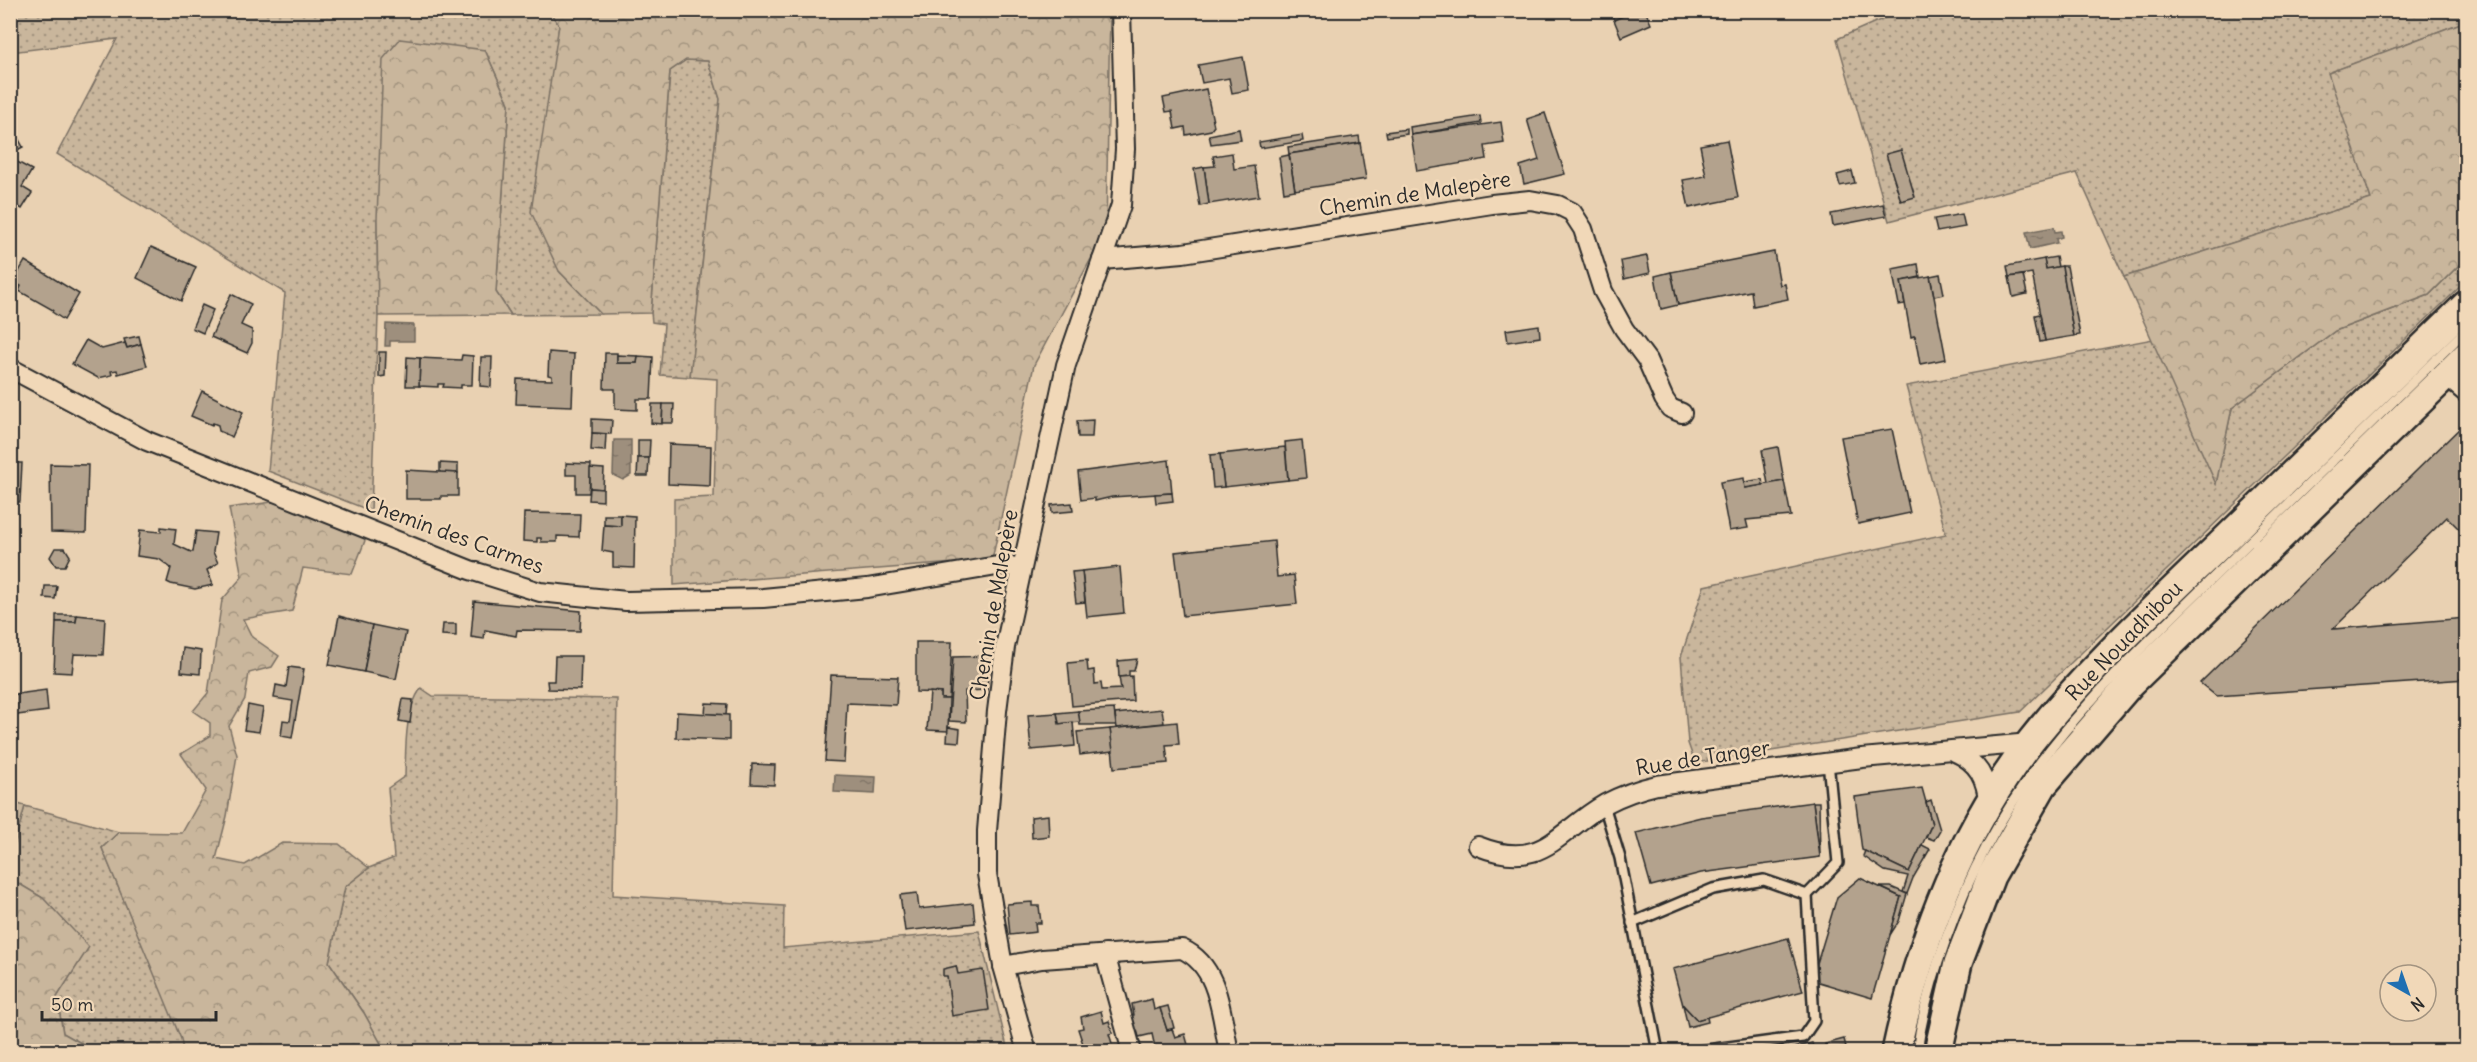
<svg xmlns="http://www.w3.org/2000/svg" width="2477" height="1062" font-family="Delius,sans-serif">
<style>
.grass{fill:url(#grass-dots);stroke:#7a7064;stroke-width:1.5}
.forest{fill:url(#forest-crowns);stroke:#7a7064;stroke-width:1.5}
.water{fill:url(#water-ripples);stroke:#70675c;stroke-width:1.5}
.building{fill:#b3a28d;stroke:#2b2b2b;stroke-width:1.5}
.lines{fill:none;stroke-linecap:round;stroke-linejoin:round}
.lane-casing{stroke:#2b2b2b;stroke-width:14}
.street-casing{stroke:#2b2b2b;stroke-width:22}
.secondary-casing{stroke:#2b2b2b;stroke-width:32}
.lane{stroke:#f1d8b8;stroke-width:9}
.street{stroke:#f1d8b8;stroke-width:18}
.secondary{stroke:#f1d8b8;stroke-width:27}
.labels{text-anchor:middle;stroke-width:5;stroke-linejoin:round;paint-order:stroke}
.street-label{font-size:21px;fill:#2b2b2b;stroke:#f1d8b8}
</style>
<defs>
<pattern id="grass-dots" width="8" height="8" patternUnits="userSpaceOnUse" patternTransform="scale(1.5)"><rect width="8" height="8" fill="#c9b69c"/><path d="M2 2h.1M6 6h.1" fill="none" stroke="#a3947f" stroke-width="1.8" stroke-linecap="round"/></pattern>
<pattern id="forest-crowns" width="20" height="18" patternUnits="userSpaceOnUse" patternTransform="scale(1.5)"><rect width="20" height="18" fill="#c9b69c"/><path d="M2 6a3 3 0 1 1 6 0M12 15a3 3 0 1 1 6 0" fill="none" stroke="#a3947f"/></pattern>
<pattern id="water-ripples" width="26" height="14" patternUnits="userSpaceOnUse" patternTransform="scale(1.5)"><rect width="26" height="14" fill="#9e8f7d"/><path d="M2 4q2-2 4 0t4 0M15 11q2-2 4 0t4 0" fill="none" stroke="#817567"/></pattern>
</defs>
<rect width="100%" height="100%" fill="#e9d1b2"/>
<filter id="ink" filterUnits="userSpaceOnUse"><feTurbulence type="fractalNoise" baseFrequency=".0167" numOctaves="2"/><feDisplacementMap in="SourceGraphic" scale="12" xChannelSelector="R" yChannelSelector="G"/><feConvolveMatrix kernelMatrix="1 2 1 2 8 2 1 2 1" color-interpolation-filters="sRGB"/></filter>
<g filter="url(#ink)">
<!-- grass -->
<g class="grass">
<path d="M1903,10L2466,11V21L2329,73L2371,199L2124,277L2077,173L1889,221L1837,39Z"/>
<path d="M10,11H549L559,25L554,65L559,271L601,314L511,315L496,292L509,104L485,50L377,219L378,316L371,511L268,471L285,293L57,154L117,39L11,52Z"/>
<path d="M686,60L708,61L720,99L690,377L660,375L664,324L652,322L651,313L670,71Z"/>
<path d="M2466,258V281L2020,712L1695,763L1688,743L1681,657L1704,586L1946,534L1906,386L2153,339L2216,483L2232,408L2335,331L2429,295Z"/>
<path d="M421,688L433,696L617,699L613,895L784,906L783,948L979,931L1008,1051H385L364,1013L329,962L345,887L369,868L394,858L388,788L405,776C406,746 404,713 421,688Z"/>
<path d="M25,806L119,832L102,848L182,1039L183,1051H95L63,1033L57,997L88,947L43,898L11,879L10,858Z"/>
</g>
<!-- forest -->
<g class="forest">
<path d="M549,11H1110L1106,231L1034,365L992,560L674,585V499L714,497L717,379L690,377L720,99L708,61L686,60L670,71L651,313L601,314L559,271L531,212L559,25Z"/>
<path d="M2466,21V258L2429,295L2335,331L2232,408L2216,484L2124,277L2371,199L2328,73Z"/>
<path d="M400,39L485,50L509,104L496,292L511,315L378,316L377,219L383,59Z"/>
<path d="M293,499L366,538L352,574L303,568L292,611L243,619L252,637L279,656L272,667L249,673L245,699L229,726L237,755L227,816L216,859L245,865L282,843L339,844L369,868L345,887L329,962L364,1013L385,1051H183L181,1039L102,848L119,832L182,833L206,790L181,754L210,736V723L193,711L208,693L222,600L242,577L229,508Z"/>
<path d="M11,802L25,806L11,858L10,802Z"/>
<path d="M11,879L43,898L89,947L57,997L63,1033L95,1051H11Z"/>
</g>
<!-- water -->
<g class="water">
<path d="M2054,227L2055,232L2061,231L2062,237L2056,239L2057,243L2030,249L2026,232Z"/>
<path d="M386,324L414,325V341H390V346H385Z"/>
<path d="M614,440H631V475L623,480L613,475Z"/>
<path d="M835,775L876,777L875,794L834,792Z"/>
</g>
<!-- building -->
<g class="building">
<path d="M1610,10H1637L1614,20Z"/>
<path d="M1637,10H1645L1651,24L1621,37L1614,20Z"/>
<path d="M1243,57L1249,90L1232,93L1229,78L1202,83L1198,65Z"/>
<path d="M1206,89L1214,126L1211,130L1186,135L1185,127L1175,129L1172,111L1166,112L1163,98Z"/>
<path d="M1545,113L1565,174L1524,184L1520,166L1539,160L1527,119Z"/>
<path d="M1480,116L1481,123L1411,135L1410,127Z"/>
<path d="M1501,122L1504,143L1485,146L1487,159L1417,171L1411,135Z"/>
<path d="M13,129L23,147L10,154V130Z"/>
<path d="M1239,129L1241,140L1211,144L1209,135Z"/>
<path d="M1407,129V134L1387,137L1386,132Z"/>
<path d="M1302,135L1303,141L1260,148L1259,142Z"/>
<path d="M1359,136L1360,143L1289,154L1288,147Z"/>
<path d="M1727,140L1738,198L1689,208L1683,180L1706,176L1700,145Z"/>
<path d="M1360,143L1366,179L1295,190L1289,154Z"/>
<path d="M1901,150L1915,197L1901,201L1886,154Z"/>
<path d="M1232,153L1234,169L1254,166L1259,196L1209,204L1204,167L1215,166L1213,156Z"/>
<path d="M1289,155L1295,190L1284,192L1279,157Z"/>
<path d="M10,158L32,170L22,187L32,193L22,209L12,203L15,198L10,196Z"/>
<path d="M1204,167L1209,204L1200,206L1194,169Z"/>
<path d="M1852,171L1855,183L1840,186L1837,175Z"/>
<path d="M1883,204L1886,216L1833,226L1831,214Z"/>
<path d="M1962,214L1965,227L1937,232L1934,219Z"/>
<path d="M151,247L196,267L181,301L137,278Z"/>
<path d="M1774,252L1780,285L1785,284L1788,299L1753,306L1751,291L1678,305L1671,272Z"/>
<path d="M1647,256L1650,273L1624,279L1621,261Z"/>
<path d="M2056,257L2058,267L2046,269L2044,259Z"/>
<path d="M2044,259L2046,269L2062,266L2074,336L2045,341L2032,273L2009,277L2007,266Z"/>
<path d="M25,261L79,294L64,320L52,312L53,310L19,291L21,286L13,282Z"/>
<path d="M1918,264L1920,277L1901,281L1905,304L1899,305L1892,269Z"/>
<path d="M2062,266H2067L2080,335L2074,336Z"/>
<path d="M1671,272L1678,305L1661,309L1655,276Z"/>
<path d="M1940,274L1944,294L1934,296L1930,276Z"/>
<path d="M2023,275L2027,294L2013,297L2009,277Z"/>
<path d="M1930,276L1946,359L1920,364L1915,336L1911,337L1901,281Z"/>
<path d="M231,294L251,304L241,325L252,330V343L247,353L211,337Z"/>
<path d="M202,305L213,310L203,333L192,328Z"/>
<path d="M2040,314L2045,341L2040,342L2035,315Z"/>
<path d="M1539,325L1540,337L1508,342L1506,330Z"/>
<path d="M139,336L141,344L127,348L124,339Z"/>
<path d="M86,340L102,349L125,343L127,348L141,344L147,366L118,374L117,370L111,371L112,375L98,378L72,364Z"/>
<path d="M379,352H386L385,376L379,377Z"/>
<path d="M549,352L574,354L572,406L516,404L517,379L552,380V376L548,375Z"/>
<path d="M605,353H617V363H637L638,356L653,357L651,399H637V410L615,409V389H604Z"/>
<path d="M462,355L473,356L472,385H461V388L443,387L444,384H438V387L419,386L420,358L461,360Z"/>
<path d="M617,355L638,356L637,363H617Z"/>
<path d="M407,357L420,358L419,386H406Z"/>
<path d="M481,357H492L491,387L480,386Z"/>
<path d="M202,391L243,412L232,437L219,431L218,425L213,423L212,425L191,416Z"/>
<path d="M652,404H663L662,424L651,423Z"/>
<path d="M663,404H674L673,423H662Z"/>
<path d="M592,419L612,420L611,434L592,433Z"/>
<path d="M1093,420L1092,437H1078L1077,421Z"/>
<path d="M2465,423L2466,536L2447,517L2333,629L2466,618V679L2216,696L2200,683Z"/>
<path d="M1892,429L1910,513L1858,524L1841,437Z"/>
<path d="M592,433L606,434L605,451L591,450Z"/>
<path d="M638,440H650L649,458H638Z"/>
<path d="M1302,440L1306,478L1288,480L1285,442Z"/>
<path d="M669,444L711,446L710,486L668,484Z"/>
<path d="M1285,447L1288,480L1224,487L1220,454Z"/>
<path d="M1778,447L1784,481L1768,484L1762,450Z"/>
<path d="M1220,454L1224,487L1213,488L1210,455Z"/>
<path d="M638,458H649L648,476H637Z"/>
<path d="M1169,460L1172,493L1112,497L1095,501V498L1081,500L1078,472Z"/>
<path d="M10,463H22L20,502H10Z"/>
<path d="M440,463L458,464V473H440Z"/>
<path d="M566,463L591,464L589,493H576V475H566Z"/>
<path d="M50,464L88,465L86,533L51,532Z"/>
<path d="M590,468L604,469L603,489L590,488Z"/>
<path d="M406,470L458,473V496H441V499H406Z"/>
<path d="M1744,478L1745,488L1784,481L1791,516L1746,520L1748,528L1729,531L1720,482Z"/>
<path d="M1762,479L1763,485L1745,488L1744,482Z"/>
<path d="M590,488L603,489V501L589,500Z"/>
<path d="M1172,493L1173,501L1156,503L1155,494Z"/>
<path d="M1072,503L1073,511L1052,513L1051,505Z"/>
<path d="M524,513L580,514L579,537L557,536V542H541V538H537V542L523,541Z"/>
<path d="M604,515H621V526L604,525Z"/>
<path d="M621,515L635,516L634,568L613,567V553L602,551L604,525L621,526Z"/>
<path d="M161,527L176,529L174,544L191,552H193L196,531L216,533L213,552L218,563L207,570L213,585L195,589L171,584L167,582L171,568L159,559L137,556L140,530L161,532Z"/>
<path d="M1274,541L1277,577L1294,575L1297,604L1183,616L1175,552Z"/>
<path d="M55,548H65L70,556L65,566H56L50,557Z"/>
<path d="M1120,567L1124,613L1087,617L1082,571Z"/>
<path d="M1082,571L1085,602L1076,603L1072,572Z"/>
<path d="M45,586H57L55,599L44,598Z"/>
<path d="M474,601L581,611L580,631L517,630L516,636L485,630L484,639L471,637Z"/>
<path d="M56,615H77L76,622H56Z"/>
<path d="M77,615L105,618L103,655L74,654L72,673L54,672L56,622H76Z"/>
<path d="M339,616L372,625L364,672L329,665Z"/>
<path d="M443,624H456V636L442,635Z"/>
<path d="M372,625L406,632L396,679L364,672Z"/>
<path d="M916,642H952L949,699H941V693L916,692Z"/>
<path d="M183,648L201,651L200,674L181,672Z"/>
<path d="M555,656H581L580,690L548,689L547,681H554Z"/>
<path d="M989,656L987,690L965,691L966,722L949,721L953,657Z"/>
<path d="M1137,659L1134,671H1129V676L1119,677L1118,661Z"/>
<path d="M1087,661L1088,671L1094,670L1095,684L1101,683L1102,690L1121,689L1119,677L1132,676L1133,701L1072,706L1068,663Z"/>
<path d="M289,667L304,669L292,738L281,736L283,720L290,721L293,701L274,698L276,685L286,687Z"/>
<path d="M831,675L898,677L896,705L847,703L844,762L825,761Z"/>
<path d="M46,690L48,711L10,716V695Z"/>
<path d="M930,692L941,693V699H949L948,731L927,730Z"/>
<path d="M403,699L413,700L410,723L399,721Z"/>
<path d="M706,703L727,704L726,715L705,714Z"/>
<path d="M248,705L263,708L259,732L244,730Z"/>
<path d="M1114,709L1116,725H1080L1078,711Z"/>
<path d="M1162,709L1164,723L1117,728L1115,714Z"/>
<path d="M1078,711L1080,722L1059,724L1057,713Z"/>
<path d="M677,712L729,715V740L676,738Z"/>
<path d="M1057,713L1059,724L1073,722L1075,746L1031,750L1028,715Z"/>
<path d="M1177,722L1179,744L1166,745L1168,763L1114,768L1110,729Z"/>
<path d="M948,727L960,729L959,742L947,741Z"/>
<path d="M1110,729L1113,751L1080,755L1077,732Z"/>
<path d="M752,764L775,765L774,785L751,784Z"/>
<path d="M1922,788L1932,824L1909,872L1862,850L1855,797Z"/>
<path d="M1931,800L1940,830L1934,840L1926,837L1932,824L1926,802Z"/>
<path d="M1813,802H1819L1820,857Z"/>
<path d="M1813,802L1820,857L1701,873L1651,886L1636,833L1701,817Z"/>
<path d="M1048,815L1049,836L1032,838L1031,817Z"/>
<path d="M1922,845L1930,849L1913,878L1907,894L1903,892L1908,876L1885,871L1863,856L1865,851L1909,872Z"/>
<path d="M1860,878L1901,897L1872,998L1812,980L1837,897Z"/>
<path d="M1880,887H1891L1907,894L1899,921L1890,935L1901,897Z"/>
<path d="M917,893L919,909L973,903L975,923L905,931L900,895Z"/>
<path d="M1032,902V906H1039L1041,923H1035L1036,932L1010,935L1007,904Z"/>
<path d="M1788,938L1803,991L1697,1020L1683,1005L1673,969Z"/>
<path d="M956,966L958,974L983,970L989,1010L952,1016L947,976H943V969Z"/>
<path d="M1152,999L1154,1010L1160,1008L1167,1030L1172,1029L1175,1037L1185,1034L1190,1052H1156L1152,1034L1139,1037L1137,1030H1133L1129,1016L1134,1015L1132,1004Z"/>
<path d="M1683,1005L1697,1020L1707,1017L1708,1022L1688,1027Z"/>
<path d="M1168,1006L1174,1028L1167,1030L1160,1008Z"/>
<path d="M1101,1011L1104,1023L1109,1021L1113,1033L1109,1034L1112,1043L1099,1048L1100,1052H1078L1085,1050L1078,1029L1083,1028L1081,1017Z"/>
<path d="M1844,1039L1846,1047L1825,1049V1044Z"/>
<path d="M1812,1043L1814,1050L1780,1052Z"/>
<path d="M1846,1047L1848,1052H1799L1825,1049Z"/>
</g>
<g class="lines">
<defs>
<g id="lane">
<path d="M1604,805L1620,858L1658,1052"/>
<path d="M1632,923L1713,889L1764,880L1807,895L1838,863L1828,762"/>
<path d="M1692,1052L1803,1037L1814,1021L1807,895"/>
<path d="M1917,1052C1922,1013 1933,975 1946,939C2004,772 2105,684 2227,564C2306,486 2386,408 2466,330"/>
</g>
<g id="street">
<path d="M1102,260L1183,253L1492,204L1530,200L1558,205L1572,212L1583,229L1603,291L1624,329L1647,360L1664,399L1670,408L1682,413"/>
<path d="M10,368L147,441L470,570L540,592L626,601L763,598L867,588L1003,565L1021,568"/>
<path d="M2446,376L2466,393"/>
<path d="M1953,751C1979,762 1986,778 1989,805"/>
<path d="M1478,846C1543,872 1556,832 1605,804C1622,795 1639,789 1657,785L1862,758L2030,743"/>
<path d="M1105,954L1132,1052"/>
<path d="M1003,966L1042,959L1182,949C1220,966 1221,1016 1229,1052"/>
<path d="M1027,1052L1003,966L987,874V831L997,711L1005,647L1066,365L1121,205L1125,149L1121,10"/>
</g>
<g id="secondary">
<path d="M1896,1052C1920,940 1960,832 2031,741C2090,667 2160,603 2228,537C2308,460 2387,382 2466,305"/>
<path d="M1938,1052L1958,963L1991,876L2043,785L2131,683L2466,356"/>
</g>
</defs>
<!-- lane casing -->
<use href="#lane" class="lane-casing"/>
<!-- street casing -->
<use href="#street" class="street-casing"/>
<!-- secondary casing -->
<use href="#secondary" class="secondary-casing"/>
<!-- lane -->
<use href="#lane" class="lane"/>
<!-- street -->
<use href="#street" class="street"/>
<!-- secondary -->
<use href="#secondary" class="secondary"/>
</g>
</g>
<g class="labels">
<!-- street labels -->
<g class="street-label">
<text transform="translate(1415 194) rotate(-9)" y="7">Chemin de Malepère</text>
<text transform="translate(454 535) rotate(20)" y="7">Chemin des Carmes</text>
<text transform="translate(994 605) rotate(-80)" y="7">Chemin de Malepère</text>
<text transform="translate(2124 641) rotate(-46)" y="7">Rue Nouadhibou</text>
<text transform="translate(1703 758) rotate(-9)" y="7">Rue de Tanger</text>
</g>
</g>
<!-- margin -->
<rect width="2477" height="1062" fill="none" stroke="#f1d8b8" stroke-width="36"/>
<rect x="18" y="18" width="2441" height="1026" fill="none" stroke="#2b2b2b" stroke-width="2" filter="url(#ink)"/>
<!-- north arrow -->
<g transform="translate(2408 993) rotate(140)"><circle r="28" fill="#f1d8b8" stroke="#a29380" stroke-width="1.5"/>
<path d="M0-4.5L10 22L0 15L-10 22Z" fill="#1f6fb2"/>
<text y="-9" font-size="16" font-weight="bold" text-anchor="middle" fill="#2b2b2b">N</text>
</g>
<!-- scale -->
<path d="M42 1011v9h174v-9" fill="none" stroke="#2b2b2b" stroke-width="3"/>
<text x="51" y="1011" font-size="18" fill="#2b2b2b" stroke="#f1d8b8" stroke-width="4.5" paint-order="stroke">50 m</text>
</svg>
